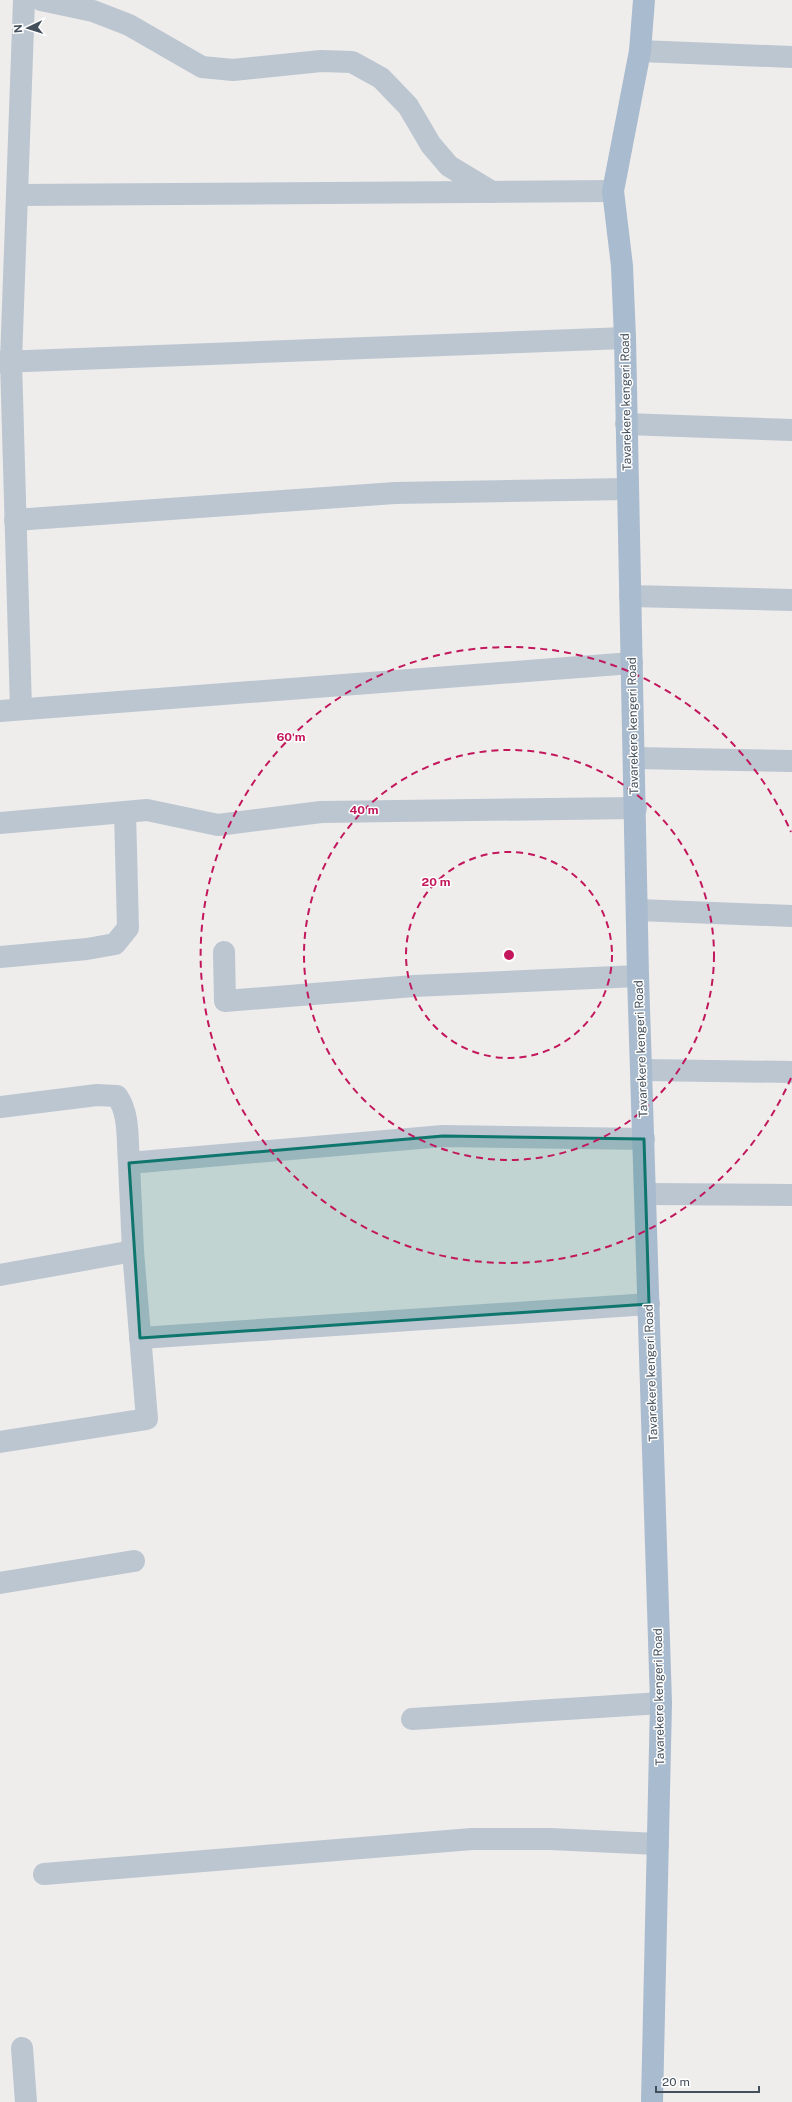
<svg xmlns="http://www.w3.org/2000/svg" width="792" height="2102" font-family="'Public Sans',sans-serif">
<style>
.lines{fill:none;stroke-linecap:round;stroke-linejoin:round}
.minor{stroke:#bbc6d0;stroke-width:22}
.major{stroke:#a9bbce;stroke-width:22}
.marked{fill:#0f766e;fill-opacity:0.2;stroke:#0f766e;stroke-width:3;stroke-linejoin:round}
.ring{fill:none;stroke:#c2185b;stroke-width:2;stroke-dasharray:7 5}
.labels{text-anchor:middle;stroke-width:3;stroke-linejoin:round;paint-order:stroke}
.street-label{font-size:12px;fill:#434f5b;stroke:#fff}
.centre{fill:#c2185b;stroke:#fff;stroke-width:2}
.ring-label{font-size:12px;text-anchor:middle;font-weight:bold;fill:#c2185b;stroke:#fff;stroke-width:3;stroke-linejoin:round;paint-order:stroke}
</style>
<rect width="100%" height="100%" fill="#efecec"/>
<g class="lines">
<!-- minor -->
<g class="minor">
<path d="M41,0L93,11L129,25L202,67L233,70L321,61L352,62L381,78L408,106L431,145L449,166L492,192"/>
<path d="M640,51L792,57"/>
<path d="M17,195L613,191"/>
<path d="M0,362L625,338"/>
<path d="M626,424L792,430"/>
<path d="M15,520L395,493L627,489"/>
<path d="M630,596L792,600"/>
<path d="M21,709L11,361L24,0"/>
<path d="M0,711L632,663"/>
<path d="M634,758L792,761"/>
<path d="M0,823L147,810L218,825L321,812L636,808"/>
<path d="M638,910L792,916"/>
<path d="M224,952L225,1001L414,986L638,976"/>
<path d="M0,957L87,949L115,944L128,928L125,812"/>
<path d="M642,1070L792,1072"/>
<path d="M0,1107L97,1095L117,1096C130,1114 127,1141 129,1163"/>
<path d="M645,1194L792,1195"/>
<path d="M0,1275L133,1251"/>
<path d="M140,1338L649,1304"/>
<path d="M0,1442L147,1419L133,1251L129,1163L443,1136L644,1139"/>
<path d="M0,1583L134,1561"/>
<path d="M412,1719L661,1703"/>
<path d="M44,1874L472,1839H550L658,1844"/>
<path d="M22,2048L26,2102"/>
</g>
<!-- major -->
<path class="major" d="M644,0L640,51L613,191L622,266L625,338L638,976L661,1703L652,2102"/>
</g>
<!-- marked area -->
<path class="marked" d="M443,1136L644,1139L649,1304L140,1338L129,1163Z"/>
<!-- distance rings -->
<g class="ring">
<circle cx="509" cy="955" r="103"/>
<circle cx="509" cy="955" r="205"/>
<path d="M791 1078A308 308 0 1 1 791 832"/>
</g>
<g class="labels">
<!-- street labels -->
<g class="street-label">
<text transform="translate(626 402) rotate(-91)" y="4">Tavarekere kengeri Road</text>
<text transform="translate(633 726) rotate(-91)" y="4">Tavarekere kengeri Road</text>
<text transform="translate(641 1049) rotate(-92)" y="4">Tavarekere kengeri Road</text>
<text transform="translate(651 1373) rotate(-92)" y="4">Tavarekere kengeri Road</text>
<text transform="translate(659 1697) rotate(-91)" y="4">Tavarekere kengeri Road</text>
</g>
</g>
<circle cx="509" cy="955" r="6" class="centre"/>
<g class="ring-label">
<text x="291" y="741">60 m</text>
<text x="364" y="814">40 m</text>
<text x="436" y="886">20 m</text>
</g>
<!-- north arrow -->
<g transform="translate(28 28) rotate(266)" stroke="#ffffff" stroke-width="3" paint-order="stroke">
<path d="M0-3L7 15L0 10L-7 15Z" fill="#434f5b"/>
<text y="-6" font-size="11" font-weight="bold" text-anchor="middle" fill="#434f5b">N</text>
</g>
<!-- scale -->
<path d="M656 2086v6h103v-6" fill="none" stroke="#434f5b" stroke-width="2"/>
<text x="662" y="2086" font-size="12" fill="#434f5b" stroke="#ffffff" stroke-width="3" paint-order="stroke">20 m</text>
</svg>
